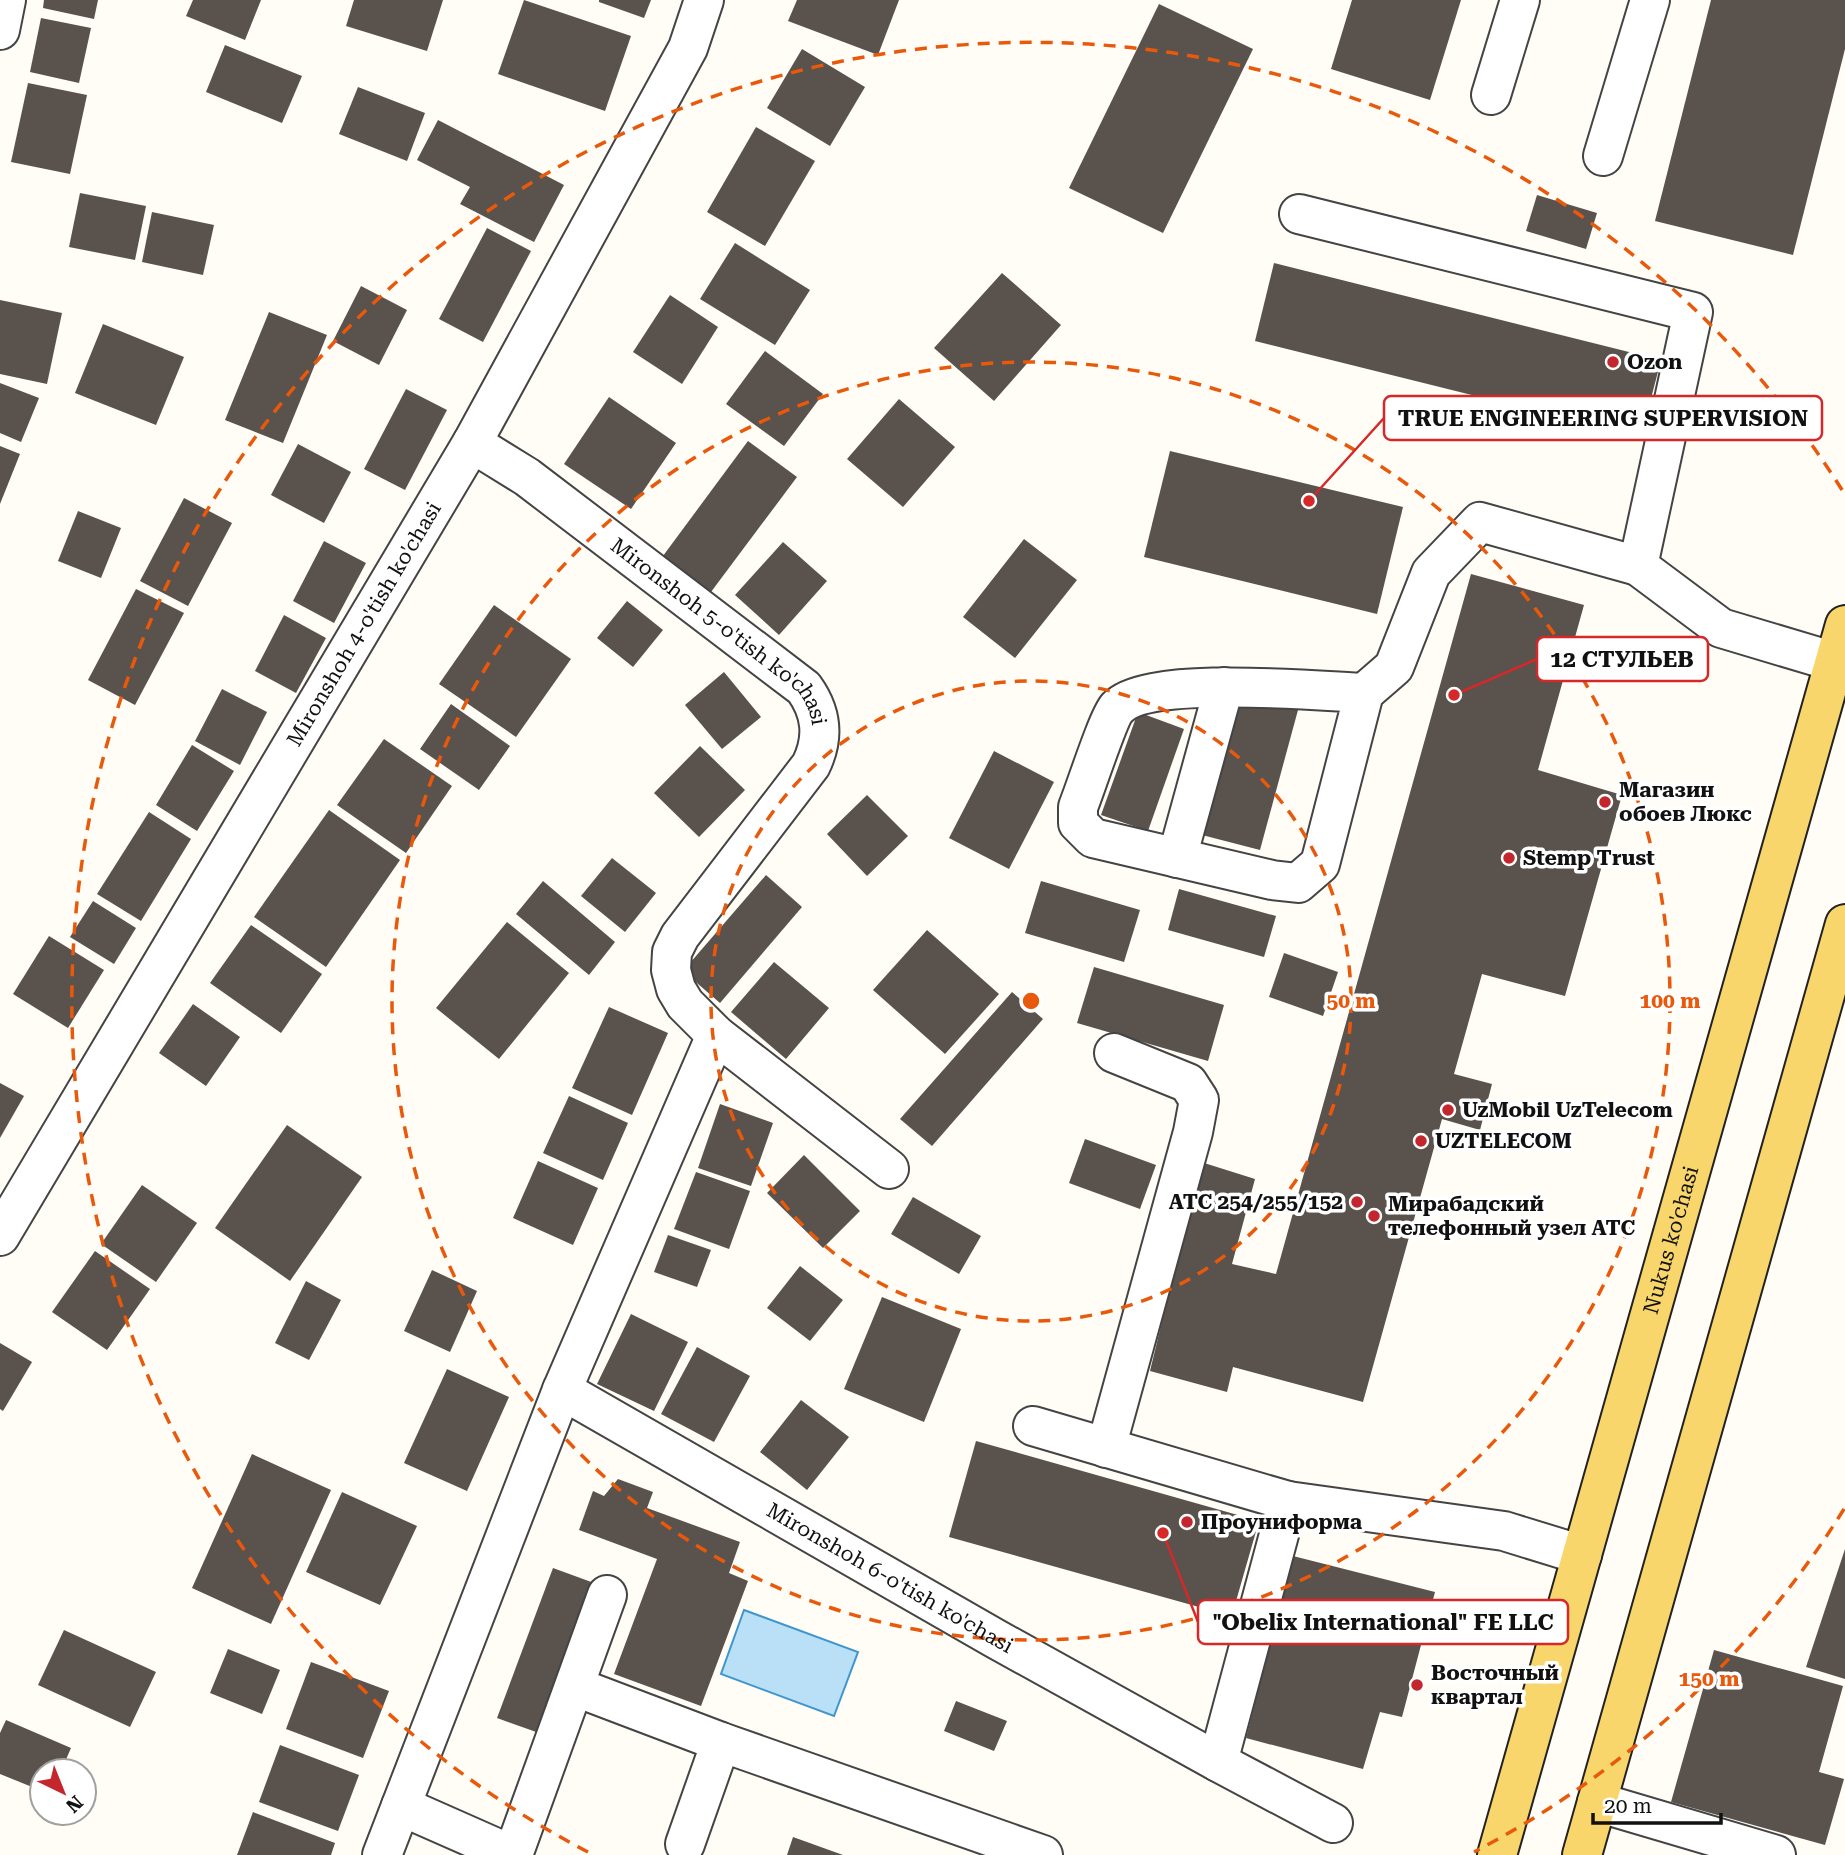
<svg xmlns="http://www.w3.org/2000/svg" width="1845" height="1855" font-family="'Roboto Serif',serif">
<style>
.water{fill:#b9e0f7;stroke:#3f96cf;stroke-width:2}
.building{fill:#5a524d}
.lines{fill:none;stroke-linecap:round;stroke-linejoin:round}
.minor-casing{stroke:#444;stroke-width:42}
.major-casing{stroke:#222;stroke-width:42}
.minor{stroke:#fff;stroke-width:38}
.major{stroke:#f9d66b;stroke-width:38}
.ring{fill:none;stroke:#e8590c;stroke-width:3.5;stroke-dasharray:12 9}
.poi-dot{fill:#c4262e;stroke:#fff;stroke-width:2.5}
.labels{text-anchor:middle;stroke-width:7;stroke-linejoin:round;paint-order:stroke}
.poi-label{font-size:21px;font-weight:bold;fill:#111;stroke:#fff;text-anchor:start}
.street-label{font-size:21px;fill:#111;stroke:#fff}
.centre{fill:#e8590c;stroke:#fff;stroke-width:3.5}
.ring-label{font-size:21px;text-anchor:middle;font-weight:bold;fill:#e8590c;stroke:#fff;stroke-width:7;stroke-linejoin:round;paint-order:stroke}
.leader{fill:none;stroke:#d62828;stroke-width:2.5}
.callout-dot{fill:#d62828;stroke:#fff;stroke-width:2.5}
.callout{fill:#fff;stroke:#d62828;stroke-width:2.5}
.callout-label{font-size:23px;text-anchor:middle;font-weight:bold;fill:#111}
</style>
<rect width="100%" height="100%" fill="#fffdf5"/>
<!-- water -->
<path class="water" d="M744,1610L858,1652L834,1716L721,1674Z"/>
<!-- building -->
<g class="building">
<path d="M44,0H98L94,19L43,8Z"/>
<path d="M193,0H261L245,40L186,16Z"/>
<path d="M354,0H443L427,51L346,26Z"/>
<path d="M524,0L631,36L605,111L498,74Z"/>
<path d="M599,0H651L644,18L599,2Z"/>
<path d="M797,0H899L878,55L788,21Z"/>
<path d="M1352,0H1461L1430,100L1331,69Z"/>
<path d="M1711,0H1845V49L1793,255L1655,221Z"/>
<path d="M1159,4L1253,49L1163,233L1069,188Z"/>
<path d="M41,18L91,28L79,83L30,72Z"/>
<path d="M225,45L302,76L282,123L206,92Z"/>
<path d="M802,49L865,87L830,146L767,108Z"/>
<path d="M28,83L87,95L70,174L11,162Z"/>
<path d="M358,87L425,113L407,161L339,134Z"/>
<path d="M438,120L564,185L534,242L460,204L470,187L417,160Z"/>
<path d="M756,127L815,161L765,246L707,212Z"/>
<path d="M80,193L146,206L135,260L69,247Z"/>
<path d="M1537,195L1597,213L1586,249L1526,231Z"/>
<path d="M152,212L214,225L203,275L142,262Z"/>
<path d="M487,228L531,251L483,342L439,319Z"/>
<path d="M735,243L810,290L775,345L700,299Z"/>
<path d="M1274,263L1661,360L1641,437L1255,341Z"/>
<path d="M1002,273L1061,325L994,401L934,348Z"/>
<path d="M361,286L407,310L379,365L333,341Z"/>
<path d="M670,295L718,327L682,384L633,352Z"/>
<path d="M0,300L62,313L47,384L0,374Z"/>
<path d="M269,312L327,335L283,443L225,420Z"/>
<path d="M103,324L184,357L156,425L75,393Z"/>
<path d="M765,351L823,394L784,446L726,404Z"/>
<path d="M0,383L39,398L21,442L0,433Z"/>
<path d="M406,389L447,410L405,490L364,469Z"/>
<path d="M609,397L676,443L631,509L564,464Z"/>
<path d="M899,399L955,447L903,507L847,459Z"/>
<path d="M748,441L797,477L708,596L660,560Z"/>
<path d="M298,444L351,472L324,523L271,495Z"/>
<path d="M0,446L20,454L0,504Z"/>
<path d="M1170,451L1403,507L1377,614L1144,557Z"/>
<path d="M184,498L232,523L188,606L140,581Z"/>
<path d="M78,511L121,528L101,578L58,561Z"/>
<path d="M1024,539L1077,580L1015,658L963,617Z"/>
<path d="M324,541L366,563L334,623L293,601Z"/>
<path d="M783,542L827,581L779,635L735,595Z"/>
<path d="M1471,574L1584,605L1538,770L1622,795L1565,996L1482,974L1454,1074L1492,1084L1480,1130L1442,1119L1363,1402L1233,1367L1227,1392L1150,1371L1201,1162L1255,1179L1232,1264L1276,1274Z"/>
<path d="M136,589L184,613L135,705L88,680Z"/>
<path d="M627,601L663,630L633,667L597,638Z"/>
<path d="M494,605L571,659L516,737L439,684Z"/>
<path d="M284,615L326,638L296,693L255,671Z"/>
<path d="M724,672L761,717L722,749L685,705Z"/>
<path d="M222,689L267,712L240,765L195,741Z"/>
<path d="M1240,695L1298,710L1260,850L1202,835Z"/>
<path d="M451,704L510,746L479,790L420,749Z"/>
<path d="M1138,712L1184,729L1148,831L1101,815Z"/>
<path d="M384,739L452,786L406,853L337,805Z"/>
<path d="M192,745L234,771L197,831L156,805Z"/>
<path d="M700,746L745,790L699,837L654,793Z"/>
<path d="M994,751L1054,782L1009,869L949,838Z"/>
<path d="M867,795L908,836L867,876L827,834Z"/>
<path d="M329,810L400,860L326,967L254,917Z"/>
<path d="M149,812L191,839L141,921L97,894Z"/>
<path d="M612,858L656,893L625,932L581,896Z"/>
<path d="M766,875L802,907L720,1003L683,971Z"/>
<path d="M543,881L615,942L589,975L516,914Z"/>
<path d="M1041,881L1140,910L1124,962L1025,933Z"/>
<path d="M1179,889L1276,916L1264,957L1168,930Z"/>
<path d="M93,901L136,928L114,964L70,937Z"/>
<path d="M507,922L569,973L499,1059L436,1008Z"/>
<path d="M251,925L322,974L281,1033L210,983Z"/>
<path d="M927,930L999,994L945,1054L873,990Z"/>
<path d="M49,936L104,970L68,1028L13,994Z"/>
<path d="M1284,953L1338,972L1323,1016L1269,997Z"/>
<path d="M774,962L829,1008L786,1059L731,1012Z"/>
<path d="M1094,967L1224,1005L1208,1061L1077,1023Z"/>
<path d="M1012,992L1043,1019L932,1146L900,1119Z"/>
<path d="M193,1004L240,1037L206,1086L159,1053Z"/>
<path d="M609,1007L668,1033L632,1115L572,1088Z"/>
<path d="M0,1083L24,1096L0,1138Z"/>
<path d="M569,1096L628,1123L603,1180L543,1153Z"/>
<path d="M720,1104L773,1123L751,1186L698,1168Z"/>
<path d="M287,1125L362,1177L290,1281L215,1228Z"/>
<path d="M1085,1139L1156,1165L1140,1209L1069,1183Z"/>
<path d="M804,1155L860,1211L823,1248L767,1193Z"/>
<path d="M538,1161L598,1188L573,1245L513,1218Z"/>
<path d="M696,1172L750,1191L729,1249L674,1229Z"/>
<path d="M142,1185L197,1223L156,1282L101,1244Z"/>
<path d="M913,1197L981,1236L959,1274L891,1234Z"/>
<path d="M668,1235L711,1250L697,1287L654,1272Z"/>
<path d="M95,1251L150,1289L107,1350L52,1312Z"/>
<path d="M800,1266L843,1300L810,1341L767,1308Z"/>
<path d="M432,1270L477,1291L450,1352L404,1331Z"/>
<path d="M306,1281L341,1300L309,1360L275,1343Z"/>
<path d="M882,1297L961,1329L924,1422L844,1389Z"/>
<path d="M631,1314L688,1342L654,1411L597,1384Z"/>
<path d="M0,1343L32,1362L3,1411L0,1409Z"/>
<path d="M697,1347L750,1376L714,1442L661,1414Z"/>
<path d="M447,1369L509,1397L467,1491L404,1463Z"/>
<path d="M801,1400L849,1437L807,1490L760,1452Z"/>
<path d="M976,1441L1259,1521L1228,1629L1202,1622L1206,1609L949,1537Z"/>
<path d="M252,1454L331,1490L271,1624L192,1588Z"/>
<path d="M618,1479L653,1492L647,1508L740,1542L729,1573L748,1581L701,1706L614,1674L657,1559L579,1530L593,1491L604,1496Z"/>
<path d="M342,1492L417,1526L380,1605L306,1572Z"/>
<path d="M1845,1549V1679L1806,1667Z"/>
<path d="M1293,1556L1435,1592L1402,1717L1380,1712L1363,1769L1246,1738Z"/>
<path d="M553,1568L594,1583L539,1733L497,1718Z"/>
<path d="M64,1630L156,1672L130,1727L38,1685Z"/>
<path d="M228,1649L280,1670L262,1714L210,1693Z"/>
<path d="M1714,1650L1843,1686L1819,1772L1844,1779L1825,1845L1671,1802Z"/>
<path d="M311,1662L389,1691L363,1758L286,1729Z"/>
<path d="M956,1701L1007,1721L994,1751L944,1731Z"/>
<path d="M6,1720L71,1748L61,1771H42V1791L0,1774V1733Z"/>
<path d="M280,1745L359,1775L338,1831L259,1802Z"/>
<path d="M253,1812L335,1843L331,1855H237Z"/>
<path d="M793,1837L843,1855H787Z"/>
</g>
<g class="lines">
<defs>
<g id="minor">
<path d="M0,30L6,0"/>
<path d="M1491,95L1520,0"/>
<path d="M1603,156L1650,0"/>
<path d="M1299,214L1693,312L1638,566L1721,628L1835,662"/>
<path id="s1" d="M472,443L527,477L804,688C822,713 824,738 811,765L680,936L672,952L671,970L676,989L685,1004L716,1035L889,1169"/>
<path d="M1364,693C1317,691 1148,675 1117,708C1108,718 1085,790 1078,807V823L1093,838L1272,880L1298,883L1320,864L1364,693L1394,667L1431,573L1480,522L1638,566"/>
<path d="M1177,858L1224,687"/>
<path id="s2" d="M0,1236L472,443L688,48L704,0"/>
<path id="s3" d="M562,1390L996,1639L1218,1762L1288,1501L1504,1531L1582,1555"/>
<path d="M1033,1426L1288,1501"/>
<path d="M1106,1448L1193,1132L1199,1100L1188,1083L1114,1053"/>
<path d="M576,1687L721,1742L1043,1855"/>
<path d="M1218,1762L1333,1823"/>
<path d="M1597,1802L1776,1855"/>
<path d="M401,1806L512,1855"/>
<path d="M685,1844L721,1742"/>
<path d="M382,1855L562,1390L716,1035"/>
<path d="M513,1855L607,1595"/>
</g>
<g id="major">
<path id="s4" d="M1497,1855L1845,625"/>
<path d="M1582,1855L1845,924"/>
</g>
</defs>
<!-- minor casing -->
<use href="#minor" class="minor-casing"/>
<!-- major casing -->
<use href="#major" class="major-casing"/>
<!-- minor -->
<use href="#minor" class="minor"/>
<!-- major -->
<use href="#major" class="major"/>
</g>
<!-- distance rings -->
<g class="ring">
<circle cx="1031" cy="1001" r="320"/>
<circle cx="1031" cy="1001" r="639"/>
<path d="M1844 1509A959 959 0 0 1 1474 1852M588 1852A959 959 0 1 1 1844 493"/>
</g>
<!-- markers -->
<g class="poi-dot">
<circle cx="1613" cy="362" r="7"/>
<circle cx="1605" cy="802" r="7"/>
<circle cx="1509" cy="858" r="7"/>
<circle cx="1448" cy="1110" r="7"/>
<circle cx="1421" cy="1141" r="7"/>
<circle cx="1357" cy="1202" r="7"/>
<circle cx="1374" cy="1216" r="7"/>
<circle cx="1187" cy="1522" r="7"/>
<circle cx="1417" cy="1685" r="7"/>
</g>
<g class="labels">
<!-- poi labels -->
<g class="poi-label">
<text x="1627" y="369">Ozon</text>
<text x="1619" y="797">Магазин<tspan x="1619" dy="24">обоев Люкс</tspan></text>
<text x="1523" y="865">Stemp Trust</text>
<text x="1462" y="1117">UzMobil UzTelecom</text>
<text x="1435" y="1148">UZTELECOM</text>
<text x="1343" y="1209" text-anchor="end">АТС 254/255/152</text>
<text x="1388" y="1211">Мирабадский<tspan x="1388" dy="24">телефонный узел АТС</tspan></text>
<text x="1201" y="1529">Проуниформа</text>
<text x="1431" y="1680">Восточный<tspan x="1431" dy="24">квартал</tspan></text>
</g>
<!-- street labels -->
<g class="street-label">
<text dy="7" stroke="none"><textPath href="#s2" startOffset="712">Mironshoh 4-o'tish ko'chasi</textPath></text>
<text dy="7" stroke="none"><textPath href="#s1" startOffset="313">Mironshoh 5-o'tish ko'chasi</textPath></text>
<text dy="7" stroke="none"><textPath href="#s4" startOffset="639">Nukus ko'chasi</textPath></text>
<text dy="7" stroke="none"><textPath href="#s3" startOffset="378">Mironshoh 6-o'tish ko'chasi</textPath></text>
</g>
</g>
<circle cx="1031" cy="1001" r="10" class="centre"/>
<g class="ring-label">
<text x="1351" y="1008">50 m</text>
<text x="1670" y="1008">100 m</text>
<text x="1709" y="1686">150 m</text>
</g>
<!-- callouts -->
<path class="leader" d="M1309 501L1384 418M1454 695L1537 659M1163 1533L1198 1622"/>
<g class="callout-dot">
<circle cx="1309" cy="501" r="7"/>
<circle cx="1454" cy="695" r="7"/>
<circle cx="1163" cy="1533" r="7"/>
</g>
<g class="callout">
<rect x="1384" y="396" width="438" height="44" rx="7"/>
<rect x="1537" y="637" width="171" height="44" rx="7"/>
<rect x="1198" y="1600" width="370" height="44" rx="7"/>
</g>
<g class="callout-label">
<text x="1603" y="426">TRUE ENGINEERING SUPERVISION</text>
<text x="1622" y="667">12 СТУЛЬЕВ</text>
<text x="1383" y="1630">"Obelix International" FE LLC</text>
</g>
<!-- north arrow -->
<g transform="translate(63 1792) rotate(137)"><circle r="33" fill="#ffffff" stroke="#a0a0a0" stroke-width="2"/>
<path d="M0-5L12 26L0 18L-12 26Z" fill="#c4262e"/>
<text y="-10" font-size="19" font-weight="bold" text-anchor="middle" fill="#111111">N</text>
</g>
<!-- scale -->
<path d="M1593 1813v10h128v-10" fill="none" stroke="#111111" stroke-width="3.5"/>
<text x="1604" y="1813" font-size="21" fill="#111111" stroke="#ffffff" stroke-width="5" paint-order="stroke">20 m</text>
</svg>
